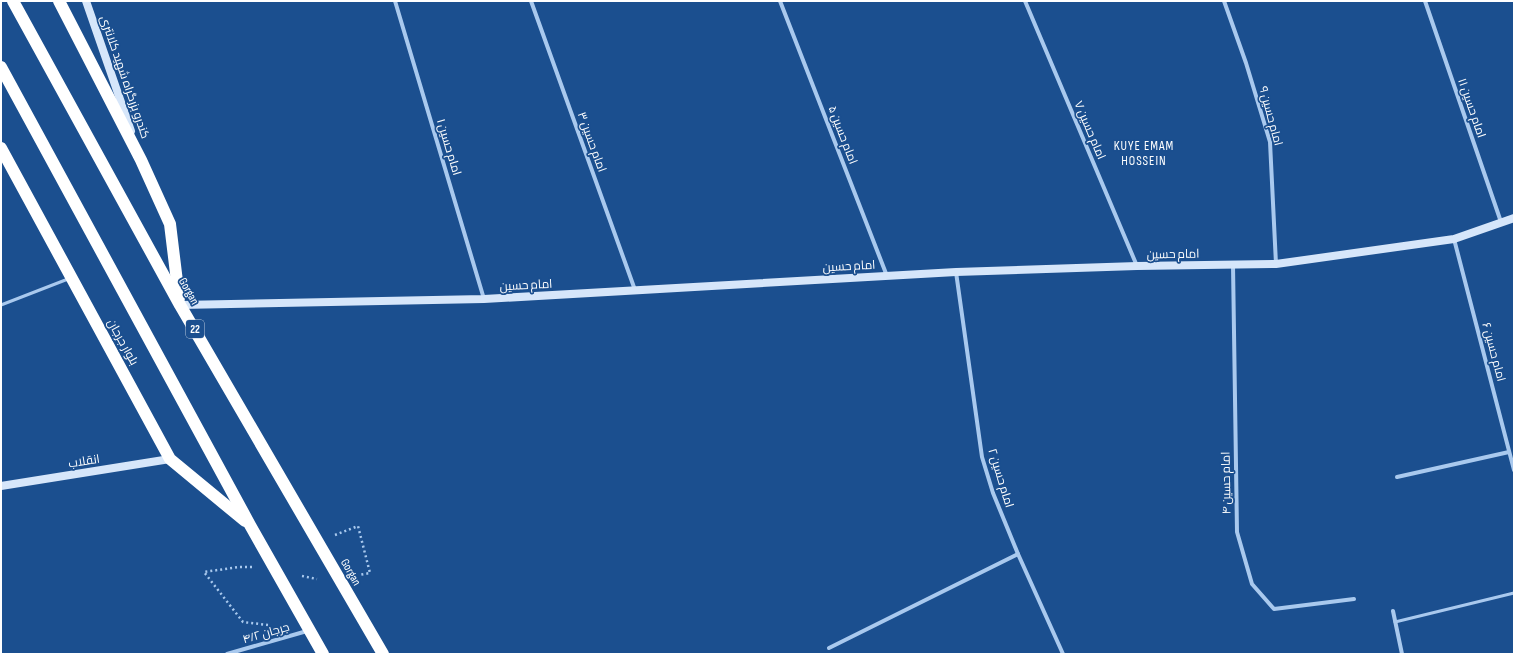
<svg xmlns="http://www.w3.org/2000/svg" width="1515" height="655" font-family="'Sofia Sans Condensed',Cairo,sans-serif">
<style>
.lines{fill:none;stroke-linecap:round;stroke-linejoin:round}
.path{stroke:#a9c9ee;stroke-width:2.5;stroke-dasharray:2 3;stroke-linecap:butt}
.lane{stroke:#a9c9ee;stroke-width:3}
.street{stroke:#a9c9ee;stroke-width:4}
.secondary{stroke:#d6e6fa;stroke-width:8}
.highway{stroke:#fff;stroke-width:12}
.labels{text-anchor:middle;stroke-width:3.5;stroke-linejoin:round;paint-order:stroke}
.shield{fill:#1b4f8f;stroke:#bbcadd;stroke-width:1}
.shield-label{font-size:11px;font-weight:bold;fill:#fff}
.street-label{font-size:12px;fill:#fff;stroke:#1b4f8f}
.neighbourhood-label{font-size:13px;letter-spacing:1px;fill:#fff;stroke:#1b4f8f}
</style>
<rect width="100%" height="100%" fill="#1b4f8f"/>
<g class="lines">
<!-- path -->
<g class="path">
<path d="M335,535L358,526L370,573L359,575"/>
<path d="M252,567H239L204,572L243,622L268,625"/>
<path d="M302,576L317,579"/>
</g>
<!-- lane -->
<g class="lane">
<path d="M1,305L68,279"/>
<path d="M1395,622L1514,593"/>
</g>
<!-- street -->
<g class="street">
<path d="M395,1L484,299"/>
<path d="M531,1L635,290"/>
<path d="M780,1L887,276"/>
<path d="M1025,1L1137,266"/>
<path d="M1224,1L1246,63L1270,142L1276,264"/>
<path d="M1425,1L1501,222"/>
<path d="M1454,239L1514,470"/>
<path d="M1233,265L1237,532L1252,584L1274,609L1354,599"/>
<path d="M956,272L982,457L993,493L1018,554L1063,654"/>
<path d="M1397,477L1509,452"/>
<path d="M1393,611L1402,654"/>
<path d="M829,648L1018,554"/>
<path d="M227,654L307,631"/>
</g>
<!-- secondary -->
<g class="secondary">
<path d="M86,1L131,131"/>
<path d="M180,305L484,299L956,272L1137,266L1276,264L1454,239L1514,218"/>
<path d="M1,486L170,459"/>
</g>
<!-- highway -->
<g class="highway">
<path d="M13,1L180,305L383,654"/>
<path d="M59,1L141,160L170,224L179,298"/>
<path d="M1,67L250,525L323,654"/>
<path d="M1,148L170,459L245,521"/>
</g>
</g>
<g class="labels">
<!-- shield labels -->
<rect class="shield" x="186" y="320" width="18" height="18" rx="3"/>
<g class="shield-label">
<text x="195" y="333">22</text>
</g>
<!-- street labels -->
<g class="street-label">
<text transform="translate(125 77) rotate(71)" y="4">کندرو بزرگراه شهید کلانتری</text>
<text transform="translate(1472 108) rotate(71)" y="4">امام حسین ۱۱</text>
<text transform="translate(1271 116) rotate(75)" y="4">امام حسین ۹</text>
<text transform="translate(1090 130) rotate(67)" y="4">امام حسین ۷</text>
<text transform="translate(843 135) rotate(69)" y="4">امام حسین ۵</text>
<text transform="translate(592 142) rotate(70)" y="4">امام حسین ۳</text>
<text transform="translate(449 147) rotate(73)" y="4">امام حسین ۱</text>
<text transform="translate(1173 254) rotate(-1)" y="4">امام حسین</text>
<text transform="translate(849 266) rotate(-3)" y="4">امام حسین</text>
<text transform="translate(526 285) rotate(-3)" y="4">امام حسین</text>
<text transform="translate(189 291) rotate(61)" y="4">Gorgan</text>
<text transform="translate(123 342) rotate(61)" y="4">بلوار جرجان</text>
<text transform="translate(1494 352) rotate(75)" y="4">امام حسین ۶</text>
<text transform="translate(84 461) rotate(-9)" y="4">انقلاب</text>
<text transform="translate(1001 478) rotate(73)" y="4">امام حسین ۲</text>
<text transform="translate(1226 483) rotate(-91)" y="4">امام حسین ۴</text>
<text transform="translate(351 572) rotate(60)" y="4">Gorgan</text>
<text transform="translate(266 633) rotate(-16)" y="4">۴/۲ جرجان</text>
</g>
<!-- neighbourhood labels -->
<g class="neighbourhood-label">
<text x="1144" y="150">KUYE EMAM<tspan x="1144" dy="15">HOSSEIN</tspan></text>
</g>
</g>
<!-- border -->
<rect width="1515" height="655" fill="none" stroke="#ffffff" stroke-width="4"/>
</svg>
